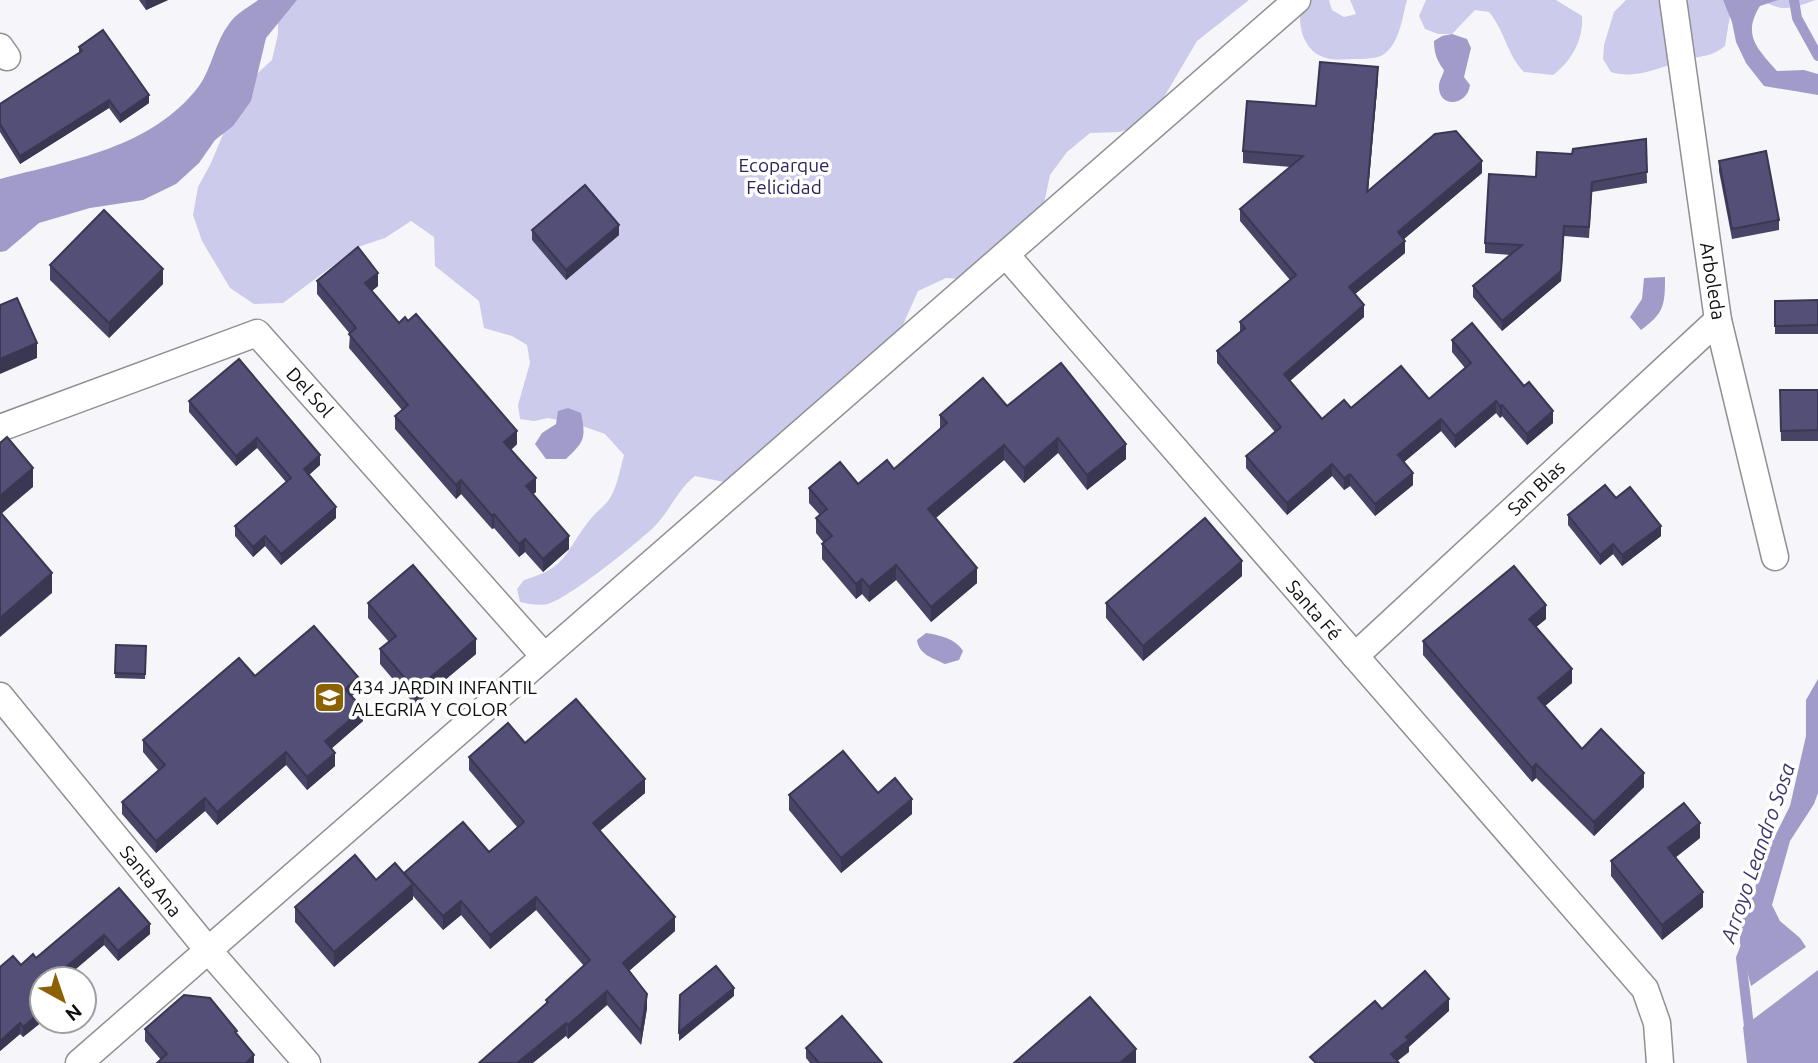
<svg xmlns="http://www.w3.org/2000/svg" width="1818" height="1063" font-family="Ubuntu,sans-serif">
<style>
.green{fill:#cdcbeb}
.water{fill:#a09bc9}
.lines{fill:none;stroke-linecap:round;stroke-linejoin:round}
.stream{stroke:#a09bc9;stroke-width:10}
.street-casing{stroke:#909093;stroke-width:29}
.street{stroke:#fff;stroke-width:26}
.wall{fill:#474466}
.shaded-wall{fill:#3a3753}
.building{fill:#534f77;stroke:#3a3753;stroke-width:2}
.labels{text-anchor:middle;stroke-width:7;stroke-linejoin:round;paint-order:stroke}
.park-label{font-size:19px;fill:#2e235a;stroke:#fff}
.street-label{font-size:19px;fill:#0e0e0f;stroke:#fff}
.poi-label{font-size:19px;fill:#0e0e0f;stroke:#fff;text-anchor:start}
.water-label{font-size:21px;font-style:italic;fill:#3f356e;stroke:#fff}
</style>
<rect width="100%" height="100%" fill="#f6f6fa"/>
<!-- green -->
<g class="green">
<path d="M283,0H1249L1197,41L1157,109L1134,128L1119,132L1090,133L1067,152L1050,175L1044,204L960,279L946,278L918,291L886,363L738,482H724L695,476C677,490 670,511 654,527C636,544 569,598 548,604C538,606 529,604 520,602L517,589L524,580C569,567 564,552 589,521C595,513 602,508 608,501C617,489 620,469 624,455L605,434L577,424L548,418L534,421L520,419L518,405L530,363L527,345L512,336L484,328L479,301L435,266L434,237L411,221L385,238L358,247L283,303L254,304L230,288L202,241L193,215L198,187L211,163L234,108L248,82L272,60L278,34V8Z"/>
<path d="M1303,0H1329L1332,10L1344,17L1356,14L1350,0H1407C1402,18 1400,43 1383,55C1375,59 1364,59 1356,59C1346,59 1332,61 1323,57C1301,49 1296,19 1303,0Z"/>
<path d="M1426,0H1556L1582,16C1584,39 1571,62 1553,75L1524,72C1507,55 1505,31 1489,12L1475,10L1452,34H1438L1425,29L1419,16Z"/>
<path d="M1626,0H1735L1732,3L1725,46C1710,58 1702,55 1685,60C1659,67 1638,80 1611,72L1603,59L1604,45L1614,12Z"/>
<path d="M1761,0H1816C1792,8 1784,13 1761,0Z"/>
</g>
<!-- water -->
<g class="water">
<path d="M258,0H297L266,38L251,101L233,126L215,140L199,163L176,184L143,200L90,208L39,223L6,251L0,252V179C71,160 152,148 199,86C212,68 215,42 229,24C235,14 249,7 258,0Z"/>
<path d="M1723,0H1778L1760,6C1742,35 1757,48 1777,71L1804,70L1818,74V95L1764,86L1746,63L1736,42L1732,22Z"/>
<path d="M1452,34L1467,39L1471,48L1464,77L1470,85C1467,107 1438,108 1439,86C1439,81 1443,75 1444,70C1437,61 1434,53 1434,41L1442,36Z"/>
<path d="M1665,277C1665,306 1664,313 1641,330L1630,317L1642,299L1644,278Z"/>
<path d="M568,408L581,413C586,438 585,441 566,459H546L535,444L542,433L556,424L558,411Z"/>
<path d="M926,633C940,635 956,639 963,651L959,660L945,664C933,658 919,655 917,640Z"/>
<path d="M1818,679V793L1814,804L1790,841L1772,905L1780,921L1800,938L1806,947L1751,986L1740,943V919L1753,895L1763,860L1790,806L1806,736V700Z"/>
<path d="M1818,970V1063H1747L1743,1027Z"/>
</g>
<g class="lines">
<!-- stream -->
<g class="stream">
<path d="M1794,0L1797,18L1818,56"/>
<path d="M1747,943L1741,958L1750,1035"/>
</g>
<defs>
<g id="street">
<path d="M1673,0L1718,320L1775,557"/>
<path d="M0,47L7,57"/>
<path d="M1006,255L1645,989L1657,1023L1660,1063"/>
<path d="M0,428L257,333L544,656"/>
<path d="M1355,656L1718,320"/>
<path d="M0,696L208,950L307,1063"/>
<path d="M79,1063L1297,0"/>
</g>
</defs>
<!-- street casing -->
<use href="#street" class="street-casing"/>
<!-- street -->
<use href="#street" class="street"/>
</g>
<!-- wall -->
<g class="wall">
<path d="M139,0H168L146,10Z"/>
<path d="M79,47L149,103L120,123L109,108L20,164L0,132V104L79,53Z"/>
<path d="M1378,79L1368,191L1482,173L1404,239L1405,253L1355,294L1364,317L1290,381L1322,419L1351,408L1429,399L1465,368L1452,352V340L1553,423L1527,445L1502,416L1500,418L1496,413L1455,448L1441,431L1404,462L1413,485L1375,516L1350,486L1344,490L1332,476L1287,515L1246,468V456L1275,432L1217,363V351L1240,332V322L1290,280L1240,221V209L1291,167L1243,163V151L1316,106Z"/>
<path d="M1646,139L1647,183L1592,192L1589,238L1564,236L1561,281L1502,331L1473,297V286L1511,255L1485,253V243L1536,177L1572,154Z"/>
<path d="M1719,161L1779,220V230L1732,239L1719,171Z"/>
<path d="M532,230L619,235L566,280L532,240Z"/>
<path d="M50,265L163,284L109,338L50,280Z"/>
<path d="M317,281L378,286L372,291L399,323L517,444L511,450L536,492L533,494L569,549L543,572L525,552L519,557L494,528L492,529L461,494L456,499L395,429V416L402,410L349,348L350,334L317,294Z"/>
<path d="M1818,300V334H1775V301Z"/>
<path d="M1780,390H1818V441H1781Z"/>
<path d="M189,401L320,465L309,475L336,518L281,565L265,546L253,557L235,536V526L286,482L257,448L236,466L189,412Z"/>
<path d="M1007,406L1126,459L1087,490L1058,453L1024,483L1004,460L936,518L977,583L931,622L896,580L869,602L862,594L856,599L822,559V544L824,543L816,533V518L820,515L809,503V488L858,484L894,469L940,429V415Z"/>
<path d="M1616,498L1661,536L1622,566L1613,554L1600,565L1568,525V515Z"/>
<path d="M1242,576L1143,661L1106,618V603Z"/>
<path d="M368,603L476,654L415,705L380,664V649L389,642L368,618Z"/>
<path d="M1546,619L1536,627L1572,683L1545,706L1582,749L1644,787L1594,836L1536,778L1532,782L1423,655V641Z"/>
<path d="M116,645L146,646L145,679L115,678Z"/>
<path d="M255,676L358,690L352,696L363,721L331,749L335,766L307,790L286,765L217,825L205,811L156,853L122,814V802L158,770L143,752V740Z"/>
<path d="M525,743L645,793L600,831L675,931L629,971L647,1008L641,1045L607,1005L568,1039L566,1036L546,1004V1000L584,966L536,910L490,949L461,915L443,930L413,896V899L334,967L295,922V907L376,880L404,874L489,852L517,827L469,770V757Z"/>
<path d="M878,793L912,814L841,873L789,810V795Z"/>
<path d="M1700,838L1675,858L1703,907L1662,940L1611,876V861Z"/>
<path d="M119,888L150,934L118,961L104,945L64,979H42L43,1021L23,1037L20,1034L0,1051V967L21,965L36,958Z"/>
<path d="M145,1029L237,1035L254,1063L161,1060L145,1041Z"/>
<path d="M806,1048L882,1063H810L806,1058Z"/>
</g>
<!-- shaded-wall -->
<g class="shaded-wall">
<path d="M146,0H168L146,10Z"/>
<path d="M1378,67V79L1367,203V192Z"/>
<path d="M149,95V103L120,123V115Z"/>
<path d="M109,100V108L20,164V156Z"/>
<path d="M1482,161V173L1398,244V232Z"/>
<path d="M619,225V235L566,280V270Z"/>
<path d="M1564,226L1561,281L1502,331V321Z"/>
<path d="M1405,241V253L1349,299V287Z"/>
<path d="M163,269V284L109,338V323Z"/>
<path d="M378,273V286L365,296V283Z"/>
<path d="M1364,305V317L1284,386V374Z"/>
<path d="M37,343V358L0,374V359Z"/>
<path d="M1496,401V413L1455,448V436Z"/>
<path d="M1502,405V416L1500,418V406Z"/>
<path d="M1553,411V423L1527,445V434Z"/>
<path d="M1441,419V431L1398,467V455Z"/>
<path d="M517,431V444L504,456V442Z"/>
<path d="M257,438V448L236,466V456Z"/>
<path d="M1058,438V453L1024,483V468Z"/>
<path d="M1126,444V459L1087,490V475Z"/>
<path d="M1004,445V460L928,524V509Z"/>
<path d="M320,455V465L304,479V469Z"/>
<path d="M1332,464V476L1287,515V503Z"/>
<path d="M33,468V487L0,515V496Z"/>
<path d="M1413,473V485L1375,516V504Z"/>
<path d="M1350,474V486L1344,490V478Z"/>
<path d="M536,478V492L526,500V486Z"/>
<path d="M461,480V494L456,499V485Z"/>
<path d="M336,507V518L281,565V554Z"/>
<path d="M494,514V528L492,529V516Z"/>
<path d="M1661,526V536L1622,566V555Z"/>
<path d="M265,536V546L253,557V547Z"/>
<path d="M569,536V549L543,572V559Z"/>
<path d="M525,539V552L519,557V544Z"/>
<path d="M1613,544V554L1600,565V555Z"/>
<path d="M1242,561V576L1143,661V646Z"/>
<path d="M896,565V580L869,602V587Z"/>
<path d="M977,568V583L931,622V607Z"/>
<path d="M52,573V593L0,637V618Z"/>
<path d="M862,579V594L856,599V584Z"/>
<path d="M1546,605V619L1529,633V619Z"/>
<path d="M476,639V654L415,705V690Z"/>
<path d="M1572,669V683L1538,712V698Z"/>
<path d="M358,677V690L345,701V689Z"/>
<path d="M363,709V721L325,754V741Z"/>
<path d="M286,752V765L217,825V812Z"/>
<path d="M335,753V766L307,790V777Z"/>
<path d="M1536,764V778L1532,782V768Z"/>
<path d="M1644,773V787L1594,836V822Z"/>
<path d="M645,779V793L593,836V823Z"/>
<path d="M205,798V811L156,853V841Z"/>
<path d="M912,799V814L841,873V858Z"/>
<path d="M1700,823V838L1668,863V848Z"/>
<path d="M413,884V899L334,967V952Z"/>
<path d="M1703,892V907L1662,940V925Z"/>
<path d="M536,897V910L490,949V935Z"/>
<path d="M461,901V915L443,930V916Z"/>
<path d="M675,917V931L623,976V963Z"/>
<path d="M150,924V934L118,961V951Z"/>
<path d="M104,935V945L64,979H53Z"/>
<path d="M734,988V996L679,1041V1032Z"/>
<path d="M607,991V1005L568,1039V1025Z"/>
<path d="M647,994V1008L641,1045V1031Z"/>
<path d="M1449,999V1011L1409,1047V1052L1395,1063L1391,1054L1406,1037Z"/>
<path d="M42,1011L43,1021L23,1037V1027Z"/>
<path d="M20,1023V1034L0,1051V1041Z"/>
<path d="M566,1023V1036L533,1063H517Z"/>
<path d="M1136,1049V1063H1120Z"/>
<path d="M254,1055V1063H245Z"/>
</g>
<!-- building -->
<g class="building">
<path d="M103,30L149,95L120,115L109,100L20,156L0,124V104L82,51L79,47Z"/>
<path d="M1320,62L1378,67L1367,192L1435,134L1456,131L1482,161L1398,232L1405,241L1349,287L1364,305L1284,374L1322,419L1344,400L1351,408L1401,366L1429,399L1471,363L1452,340L1472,323L1524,386L1529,382L1553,411L1527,434L1502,405L1500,406L1496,401L1455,436L1441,419L1398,455L1413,473L1375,504L1350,474L1344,478L1332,464L1287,503L1246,456L1281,427L1217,351L1245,328L1240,322L1296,275L1240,209L1303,156L1243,151L1247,101L1316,106Z"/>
<path d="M1646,139L1647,172L1592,182L1589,227L1564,226L1561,271L1502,321L1473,286L1522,245L1485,243L1489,174L1536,177L1537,152L1572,154L1573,149Z"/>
<path d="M1766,151L1779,220L1732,229L1719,161Z"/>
<path d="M585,185L619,225L566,270L532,230Z"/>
<path d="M104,210L163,269L109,323L50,265Z"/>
<path d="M358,247L378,273L365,283L399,323L405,317L408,321L416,314L517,431L504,442L536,478L526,486L569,536L543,559L525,539L519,544L494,514L492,516L461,480L456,485L395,416L408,405L349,334L356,328L317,281Z"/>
<path d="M17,298L37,343L0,359V305Z"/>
<path d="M1818,300V325L1775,326V301Z"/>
<path d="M239,359L320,455L304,469L336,507L281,554L265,536L253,547L235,526L291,478L257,438L236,456L189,401Z"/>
<path d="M1061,363L1126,444L1087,475L1058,438L1024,468L1004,445L928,509L977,568L931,607L896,565L869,587L862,579L856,584L822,544L832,536L816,518L827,509L809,488L840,462L858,484L887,460L894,469L947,423L940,415L983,378L1007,406Z"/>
<path d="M1780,390H1818V430L1781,431Z"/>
<path d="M7,437L33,468L0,496V443Z"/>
<path d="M1605,485L1616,498L1630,487L1661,526L1622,555L1613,544L1600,555L1568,515Z"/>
<path d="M0,512L52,573L0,618Z"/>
<path d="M1205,518L1242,561L1143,646L1106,603Z"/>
<path d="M413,565L476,639L415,690L380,649L396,636L368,603Z"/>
<path d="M1514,566L1546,605L1529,619L1572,669L1538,698L1582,749L1601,729L1644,773L1594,822L1536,764L1532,768L1423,641Z"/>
<path d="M314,626L358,677L345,689L363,709L325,741L335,753L307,777L286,752L217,812L205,798L156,841L122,802L165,765L143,740L239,658L255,676Z"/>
<path d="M116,645L146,646L145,674L115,673Z"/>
<path d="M576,699L645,779L593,823L675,917L623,963L647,994L641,1031L607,991L568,1025L566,1023L517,1063H479L548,1002L546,1000L590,960L536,897L490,935L461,901L443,916L404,873L463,822L489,852L524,822L469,757L508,723L525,743Z"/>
<path d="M843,751L878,793L895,778L912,799L841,858L789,795Z"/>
<path d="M1684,803L1700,823L1668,848L1703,892L1662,925L1611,861Z"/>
<path d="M355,855L376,880L395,863L413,884L334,952L295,907Z"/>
<path d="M119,888L150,924L118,951L104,935L53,978V979H42V1011L23,1027L20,1023L0,1041V967L13,956L21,965L33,954L36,958Z"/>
<path d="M716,966L734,988L679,1032L680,995Z"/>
<path d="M1425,971L1449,999L1406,1037L1409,1040L1391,1054L1399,1063H1316L1310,1057L1375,1001L1382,1009Z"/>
<path d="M184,995L210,998L237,1031L235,1032L254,1055L246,1063H157L167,1054L145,1029Z"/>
<path d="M1090,997L1136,1049L1120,1063H1014Z"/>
<path d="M842,1016L882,1063H819L806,1048Z"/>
</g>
<!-- icons -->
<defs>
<symbol id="school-square" viewBox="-11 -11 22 22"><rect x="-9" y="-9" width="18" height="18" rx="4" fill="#8b6102" stroke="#fff"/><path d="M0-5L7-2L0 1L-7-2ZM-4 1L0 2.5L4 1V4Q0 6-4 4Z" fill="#fff"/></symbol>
</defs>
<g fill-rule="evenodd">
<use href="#school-square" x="312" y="680" width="35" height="35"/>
</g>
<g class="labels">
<!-- park labels -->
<g class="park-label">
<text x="784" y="172">Ecoparque<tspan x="784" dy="22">Felicidad</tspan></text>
</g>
<!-- street labels -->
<g class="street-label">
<text transform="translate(1713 281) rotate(81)" y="7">Arboleda</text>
<text transform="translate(310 392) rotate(48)" y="7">Del Sol</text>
<text transform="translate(1536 488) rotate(-43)" y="7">San Blas</text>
<text transform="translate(1314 610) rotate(49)" y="7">Santa Fé</text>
<text transform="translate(151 881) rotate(51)" y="7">Santa Ana</text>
</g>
<!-- poi labels -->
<g class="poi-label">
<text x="352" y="694">434 JARDIN INFANTIL<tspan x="352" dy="22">ALEGRIA Y COLOR</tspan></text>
</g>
<!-- water labels -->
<g class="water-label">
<text transform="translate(1758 853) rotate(-71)" y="7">Arroyo Leandro Sosa</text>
</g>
</g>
<!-- north arrow -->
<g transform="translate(63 1000) rotate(140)"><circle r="33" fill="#ffffff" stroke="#9f9f9f" stroke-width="2"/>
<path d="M0-5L12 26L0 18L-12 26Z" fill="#8b6102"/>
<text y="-10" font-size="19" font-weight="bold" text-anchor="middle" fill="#0e0e0f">N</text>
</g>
</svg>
